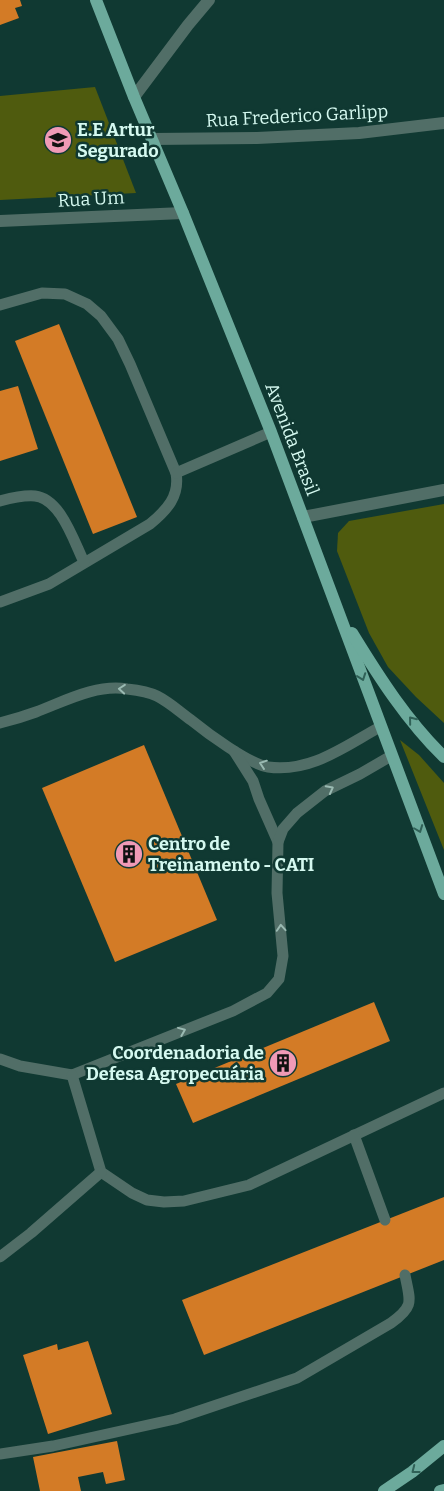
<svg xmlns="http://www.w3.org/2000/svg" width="444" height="1491" font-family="Bitter,serif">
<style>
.green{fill:#4f5b0e}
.building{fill:#d37b26}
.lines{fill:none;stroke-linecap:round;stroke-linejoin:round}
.lane{stroke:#516e67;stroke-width:11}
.street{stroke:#516e67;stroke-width:12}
.primary{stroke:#6caa9c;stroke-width:12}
.oneway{stroke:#306157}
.oneway2{stroke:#9abab2}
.labels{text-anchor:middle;stroke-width:5;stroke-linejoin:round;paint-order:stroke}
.street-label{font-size:18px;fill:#d5f9f0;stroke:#103932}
.poi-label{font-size:18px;font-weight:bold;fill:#d5f9f0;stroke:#103932;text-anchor:start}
</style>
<rect width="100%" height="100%" fill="#103932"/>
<!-- green -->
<g class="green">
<path d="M95,87L136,193L0,200V96Z"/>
<path d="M444,504V723L416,697L388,667L369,633L337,551L338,533L349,521Z"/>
<path d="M400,740L419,755L444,783V850Z"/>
</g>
<!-- building -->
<g class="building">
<path d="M0,0H20L22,6L15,8L19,18L0,25Z"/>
<path d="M59,324L137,517L93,534L15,341Z"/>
<path d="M18,386L38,449L0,461V391Z"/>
<path d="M144,745L217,920L115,962L42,788Z"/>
<path d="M374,1002L390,1041L193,1123L176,1084Z"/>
<path d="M444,1197V1260L204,1355L182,1300Z"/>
<path d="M88,1341L112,1414L48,1434L23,1355L57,1344L58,1350Z"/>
<path d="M117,1441L125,1480L106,1484L103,1472L78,1477L81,1491H40L33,1457Z"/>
</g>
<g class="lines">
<!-- lane -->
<g class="lane">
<path d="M0,305L42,293L65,294L87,304L101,316L118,339L130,364L176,473C180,496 167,510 150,524L49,584L0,602"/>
<path d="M176,473L271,432"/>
<path d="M0,501C11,498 23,495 35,496C61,499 74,542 84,562"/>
<path d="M0,723C12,720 25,716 36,712C65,701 96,684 127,689C136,690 149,692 157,696C169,702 180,712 191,720C207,733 249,764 268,767C311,773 345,746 380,727"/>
<path d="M234,751L253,781L259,799L278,842"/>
<path d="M0,1059L20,1066L72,1075L233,1011L267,993L279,979L283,956L277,893L278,842L283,829L297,813L325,791L360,774L391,756"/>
<path d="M72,1075L101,1172L132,1193L147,1200L164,1202L184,1201L249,1185L444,1093"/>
<path d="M354,1135L385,1220"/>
<path d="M0,1257L31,1233L101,1172"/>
<path d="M0,1454L53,1446L175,1419L297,1378L391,1323C415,1306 410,1301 405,1275"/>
</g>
<!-- street -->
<g class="street">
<path d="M134,97L188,25L209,0"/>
<path d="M152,139L257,138L359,133L444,123"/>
<path d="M0,221L183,213"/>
<path d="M303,517L444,490"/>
</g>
<!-- primary -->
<g class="primary">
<path d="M96,0L134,97L183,213L271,432L444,894"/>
<path d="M352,633C379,677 407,721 444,757"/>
<path d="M384,1491L412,1472L444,1446"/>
<path d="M440,1491L444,1490"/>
</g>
</g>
<!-- one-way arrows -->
<defs><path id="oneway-chevron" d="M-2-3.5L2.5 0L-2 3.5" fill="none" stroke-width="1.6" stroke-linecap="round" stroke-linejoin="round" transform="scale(1.25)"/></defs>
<g class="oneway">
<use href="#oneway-chevron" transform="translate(362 677) rotate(70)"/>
<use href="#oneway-chevron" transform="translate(412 720) rotate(-129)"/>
<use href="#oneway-chevron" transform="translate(419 829) rotate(69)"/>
<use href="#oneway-chevron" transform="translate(415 1470) rotate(142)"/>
</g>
<g class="oneway2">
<use href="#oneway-chevron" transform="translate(122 689) rotate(-175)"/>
<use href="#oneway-chevron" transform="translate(263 764) rotate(-161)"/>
<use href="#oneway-chevron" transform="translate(330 789) rotate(-28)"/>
<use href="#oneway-chevron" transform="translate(281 928) rotate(-94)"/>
<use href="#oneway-chevron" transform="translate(182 1031) rotate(-22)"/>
</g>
<!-- icons -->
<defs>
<symbol id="school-disc" viewBox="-11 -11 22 22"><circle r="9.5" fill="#f09ab6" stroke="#103932"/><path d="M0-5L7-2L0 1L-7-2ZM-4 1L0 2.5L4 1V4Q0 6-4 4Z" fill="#111"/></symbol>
<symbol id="building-disc" viewBox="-11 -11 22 22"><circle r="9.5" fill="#f09ab6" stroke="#103932"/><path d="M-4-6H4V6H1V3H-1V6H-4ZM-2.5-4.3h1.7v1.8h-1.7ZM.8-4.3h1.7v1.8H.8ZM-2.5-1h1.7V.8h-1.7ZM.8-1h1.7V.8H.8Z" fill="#111"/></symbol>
</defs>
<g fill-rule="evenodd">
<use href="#school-disc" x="42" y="124" width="32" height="32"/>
<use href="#building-disc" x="113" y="838" width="32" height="32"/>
<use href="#building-disc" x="267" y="1047" width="32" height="32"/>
</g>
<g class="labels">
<!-- street labels -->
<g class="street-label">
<text transform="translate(297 116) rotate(-3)" y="6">Rua Frederico Garlipp</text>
<text transform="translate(91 199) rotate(-3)" y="6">Rua Um</text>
<text transform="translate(292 439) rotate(69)" y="6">Avenida Brasil</text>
</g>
<!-- poi labels -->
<g class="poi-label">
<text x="77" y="136">E.E Artur<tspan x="77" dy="21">Segurado</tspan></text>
<text x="148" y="850">Centro de<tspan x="148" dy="21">Treinamento - CATI</tspan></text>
<text x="264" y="1059" text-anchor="end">Coordenadoria de<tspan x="264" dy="21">Defesa Agropecuária</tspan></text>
</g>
</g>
</svg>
